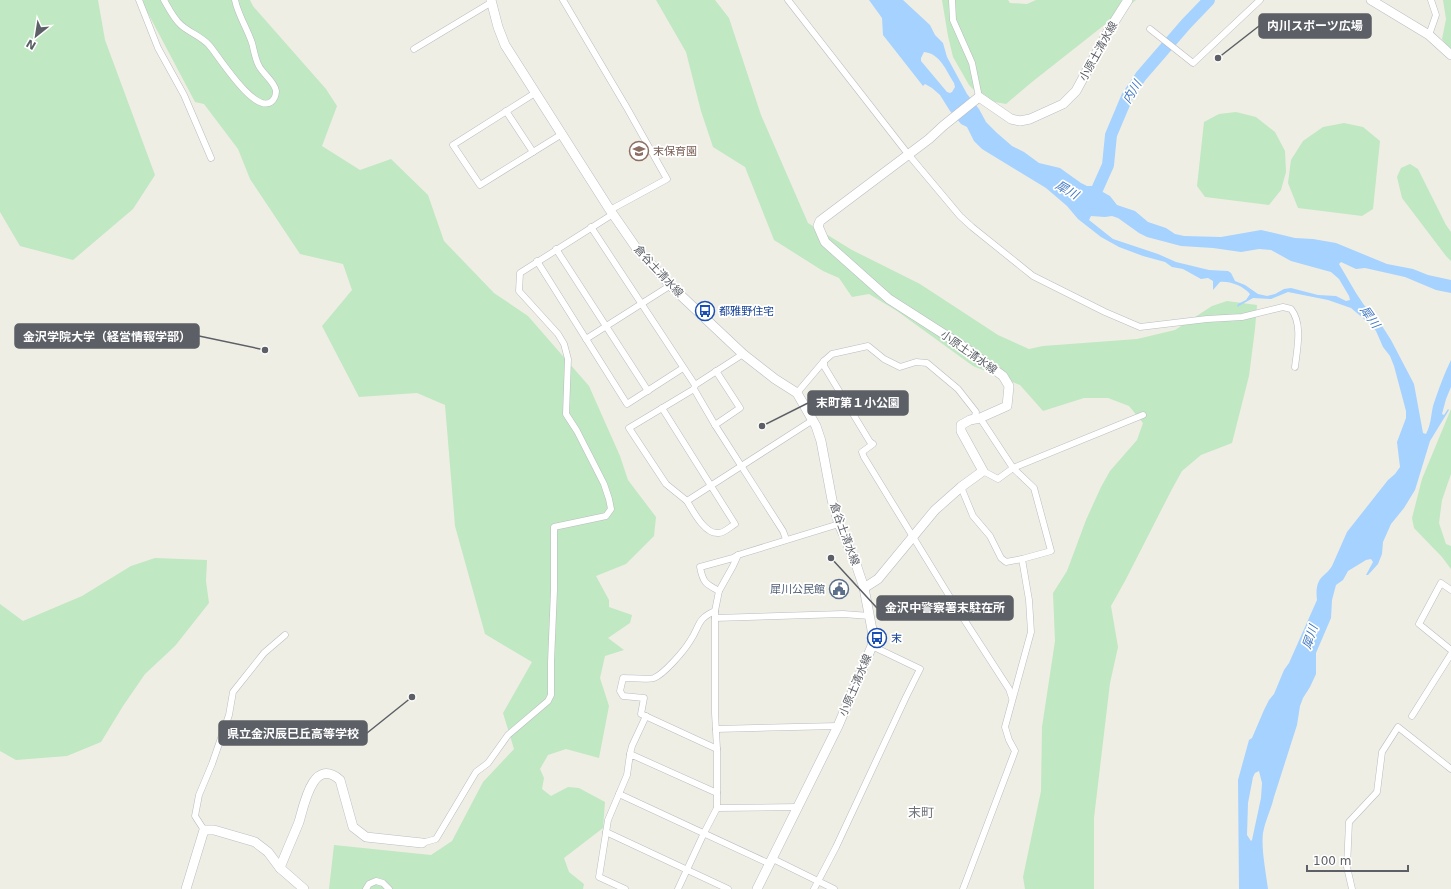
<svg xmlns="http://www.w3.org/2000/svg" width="1451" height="889" font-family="'DejaVu Sans','Noto Sans JP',sans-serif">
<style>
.green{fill:#c0e8c2}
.water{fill:#a5d2ff;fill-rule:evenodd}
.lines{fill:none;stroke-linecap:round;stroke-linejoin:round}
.river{stroke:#a5d2ff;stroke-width:12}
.street-casing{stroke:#b9bcc1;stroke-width:7}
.secondary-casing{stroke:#babdc3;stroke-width:10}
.street{stroke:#fff;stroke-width:6}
.secondary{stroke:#fff;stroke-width:9}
.labels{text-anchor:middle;stroke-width:3.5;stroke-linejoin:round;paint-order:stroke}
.street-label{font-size:11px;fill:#5c6066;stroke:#fff}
.education-label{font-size:11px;fill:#785e54;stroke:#fff;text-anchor:start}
.transit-label{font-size:11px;fill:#164399;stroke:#fff;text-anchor:start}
.service-label{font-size:11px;fill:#4e5e75;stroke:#fff;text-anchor:end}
.water-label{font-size:12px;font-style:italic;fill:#3f76bf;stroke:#fff}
.quarter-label{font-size:13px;fill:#6d7278;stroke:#fff}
.leader{fill:none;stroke:#5c6066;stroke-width:1.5}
.callout-dot{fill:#5c6066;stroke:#fff;stroke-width:1.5}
.callout{fill:#5c6066;stroke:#5c6066;stroke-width:1.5}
.callout-label{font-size:12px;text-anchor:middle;font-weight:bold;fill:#fff}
</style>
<rect width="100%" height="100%" fill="#efeee4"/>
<!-- green -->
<g class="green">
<path d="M0,0H98L105,40L155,175L133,209L73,260L20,246L0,212Z"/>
<path d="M141,0H250L253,6L326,89L337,106L322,146L360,170L391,159L428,195L444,241L494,293L528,316L589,386L620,456L628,480L656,517L654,536L626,564L596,576L609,600V607L632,615L630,623L608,638L624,650L605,656L600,678L609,706L599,758L566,749L548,755L540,769L544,778L542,789L551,796L568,787L579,788L605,802L603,828L564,858L569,872L584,884L583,889H329L334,845L431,855L452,841L483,782L514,749L503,713L532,662L485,634L455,526L445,405L417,393L359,397L322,326L352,290L343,264L300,254L250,179L238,149L204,104L195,102Z"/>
<path d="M656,0H715L729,18L761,115L808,223L852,250L920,284L998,335L1029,349L1043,346L1137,339L1175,330L1212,306L1227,301L1257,305L1255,329L1249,376L1232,443L1201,455L1182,471L1172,489L1125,581L1111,606L1118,647L1110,683L1094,818V889H1025L1023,877L1041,791L1042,727L1055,641L1053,593L1067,571L1086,520L1101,487L1110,471L1137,440L1143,423L1129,406L1108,398H1084L1043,411L1020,385L973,366L897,311L869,294L852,297L839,278L823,271L774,240L745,167L713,147L701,111L686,52Z"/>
<path d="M942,0H1008L1010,3L1027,4L1036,0H1136L1032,82L1006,104L984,100L969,85L953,57L948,36Z"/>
<path d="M1443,0H1451V50L1442,39L1446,19Z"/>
<path d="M1236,112L1256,117L1275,132L1285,151L1286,172L1281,190L1269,205L1205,197L1197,186L1204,122L1219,114Z"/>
<path d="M1344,123L1363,127L1380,141L1373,209L1362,216L1298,208L1288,183L1291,160L1303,141L1323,127Z"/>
<path d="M1410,164L1418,169L1446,225L1451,232V261L1446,256L1402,198L1397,177L1401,168Z"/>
<path d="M1451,409V474L1442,500L1439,523L1446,544L1451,546V569L1442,557L1414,528L1412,518L1422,479Z"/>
<path d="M155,558L207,560L206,581L209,603L175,646L145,674L123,706L101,742L67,756L16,760L0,751V604L23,621L82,596L131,566Z"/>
</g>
<!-- water -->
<path class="water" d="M869,0H903L930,25L935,35L943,43L947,57L967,94L979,109L986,122L997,133L1012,146L1024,152L1039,163L1060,168L1081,183L1087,186H1092L1110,196L1117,205L1135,211L1148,222L1166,228L1175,234L1184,236L1221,237L1261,230L1295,238L1313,239L1336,243L1387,264L1413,269L1428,275L1451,280V293L1436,290L1405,277L1365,268L1356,269L1341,262L1339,264L1356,293L1364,305L1377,318L1391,340L1414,384L1423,433L1426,434C1431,425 1431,415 1433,406C1438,391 1444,374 1451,360V387L1446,399L1442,414L1444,415L1448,409L1449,410L1430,441L1415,490L1404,508L1391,524L1383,542L1382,554L1378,564L1368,575H1366L1373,562L1371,559L1366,560L1348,571L1343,580L1336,585L1332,600L1331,618L1316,653V674L1310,687L1303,698L1300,706L1297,725L1274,797C1271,810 1265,821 1263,833C1261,848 1266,873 1268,889H1239L1238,780L1249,740L1252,738L1264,710L1269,700L1274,694L1284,670L1289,663L1317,600C1316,592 1316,582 1323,576C1327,572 1329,571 1332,566L1347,532L1388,480L1395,474L1400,467L1397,442L1406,418V411L1394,366L1390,356L1383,347L1376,331L1370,324L1351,308L1328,300L1288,292L1271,299L1253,298L1237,307L1238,304L1246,300L1250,294C1243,286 1230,281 1220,282L1213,290V281L1208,278L1201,279L1183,269L1172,267L1165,262L1143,256L1119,247L1101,237L1078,219L1067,206L1046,188L982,149L974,141L967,127L961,124L950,111L940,95L932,88L925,84L923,86L883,35L882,18ZM924,52C940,53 947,72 954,83L955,87L952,92L950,93L947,92L921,61V58ZM1091,216L1105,217L1112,216L1118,218L1139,233L1147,237L1181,246L1213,248L1241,252L1259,249L1271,250L1291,261L1331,272L1339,279L1349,296L1350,300L1346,301L1336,296L1318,295L1291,288L1284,289L1275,294L1267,296L1258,294L1245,285L1235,281L1231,273L1228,271L1209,270L1176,262L1158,254L1113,239L1089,220ZM1259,771L1262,783L1261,798L1252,840L1251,841L1247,835L1248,803L1253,777L1255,773Z"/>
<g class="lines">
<!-- river -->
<path class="river" d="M1091,203L1108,165L1111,135L1127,97L1141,76L1186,24L1209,0"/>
<defs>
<g id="street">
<path d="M139,0L158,48L184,95L211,158"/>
<path d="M164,0C169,9 174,19 181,25C190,33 201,36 209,45C218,55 254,114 271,102C274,100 276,95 276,91C275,82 263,74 259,66C255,59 254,50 252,43C247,28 238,15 235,0"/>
<path d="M563,0L627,108L667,179L610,210"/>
<path d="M788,0L908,154L960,216L972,227L1033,276L1105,312L1140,327L1207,319L1242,317L1283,307L1291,309C1303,324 1297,349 1295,367"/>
<path d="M952,0L953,20L972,63L979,97"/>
<path d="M1150,29L1193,63L1260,0"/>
<path d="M1429,35L1436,15L1431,0"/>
<path d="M414,49L492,2"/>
<path d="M535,93L453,145L480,185L562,134"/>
<path d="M506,111L533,152"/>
<path d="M591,227L695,385L694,389L715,425L783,531L786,539"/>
<path d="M556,249L648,391"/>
<path d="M537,261L627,404L683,368"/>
<path d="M586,339L671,285"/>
<path d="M824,361V366L870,442L873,444L862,452L864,457L956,607L1009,689L1012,698"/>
<path d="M695,385L743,354"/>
<path d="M694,389L629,428L666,484L687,501L813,420"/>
<path d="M797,393L824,361L832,354L868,346L884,359L900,367L916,362L927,363L958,389L976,412L974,420"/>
<path d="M662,408L735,524C730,527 724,533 719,533C705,535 693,511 687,501"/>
<path d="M715,425L740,408L716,371"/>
<path d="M983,471L998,479L1013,468L1143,415"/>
<path d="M961,487L973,516L990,536L1001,558L1006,562L1022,559"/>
<path d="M1451,590L1441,583L1419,624L1451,650"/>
<path d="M719,591C706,584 703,583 700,567L733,558L738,555"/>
<path d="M715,611C696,619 700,627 690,641C684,651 664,674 654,678C648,680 630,678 623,678L620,691L623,696L644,698L641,714L717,749"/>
<path d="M715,618L843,614L870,616"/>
<path d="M1412,716L1451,654"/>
<path d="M716,729L838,726"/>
<path d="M630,754L632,746L646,716"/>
<path d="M619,794L770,864"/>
<path d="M717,808L799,807"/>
<path d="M204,830L195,816L199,795L212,764L229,715L233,692L264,653L285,635"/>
<path d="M606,832L728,889"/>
<path d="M422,843L436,839L476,772L488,763L508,735L548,701L551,695V662L554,590V527L606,516L611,509L609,499L604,484L577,431L566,414L568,359L564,344L558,334L519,291L520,273L613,214"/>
<path d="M773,859L834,889"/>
<path d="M366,889L369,884L376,881L383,883L389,889"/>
<path d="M625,889L599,877L608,820L627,775L630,754L717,793"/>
<path d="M678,889L704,833L717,808V749L715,713V611L719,591L733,566L738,555L839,524"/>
<path d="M814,889L836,847L906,697L920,669L872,646"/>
<path d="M963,889L1015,751L1009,740L1005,727L1031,632L1029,600L1022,559L1051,551L1034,488L1013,468L980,418"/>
<path d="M1352,889L1347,867L1349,822L1377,792L1382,752L1398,727L1451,769"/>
</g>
<g id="secondary">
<path d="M491,0L498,27L505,45L610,210L637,249L673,288L743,354L775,379L797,393L816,426L821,441L832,500L839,524L855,561L864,588L873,635L872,646L838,726L757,889"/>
<path d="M1371,0L1429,35L1451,55"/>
<path d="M864,588L878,579L935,510L961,487L983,471L961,431V425L970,420L980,418L1007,406L1009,386L1003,376L964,347L889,299L825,242L818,226L820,221L929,139L943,126L979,97L1011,119L1020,121L1030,119L1063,104L1076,91L1109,30L1128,0"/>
<path d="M280,868C286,852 293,837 299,822C304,805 313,756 340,780L353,827L366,837L422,843"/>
<path d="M186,889L204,830H214L255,842L268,852L280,868L304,889"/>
</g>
</defs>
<!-- street casing -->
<use href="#street" class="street-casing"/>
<!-- secondary casing -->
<use href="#secondary" class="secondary-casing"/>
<!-- street -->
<use href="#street" class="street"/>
<!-- secondary -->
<use href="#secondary" class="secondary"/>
</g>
<!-- icons -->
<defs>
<symbol id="school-ring" viewBox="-11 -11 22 22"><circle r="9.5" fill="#fff" stroke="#8d6e63" stroke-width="1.5"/><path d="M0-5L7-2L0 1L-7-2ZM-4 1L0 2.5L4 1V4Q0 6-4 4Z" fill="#8d6e63"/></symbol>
<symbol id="bus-ring" viewBox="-11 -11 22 22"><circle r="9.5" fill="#fff" stroke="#1a4fb4" stroke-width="1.5"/><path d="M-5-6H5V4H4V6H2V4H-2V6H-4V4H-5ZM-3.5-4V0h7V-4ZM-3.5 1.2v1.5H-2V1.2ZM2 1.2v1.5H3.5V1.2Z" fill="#1a4fb4"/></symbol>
<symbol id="civic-ring" viewBox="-11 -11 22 22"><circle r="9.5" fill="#fff" stroke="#5c6f8a" stroke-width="1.5"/><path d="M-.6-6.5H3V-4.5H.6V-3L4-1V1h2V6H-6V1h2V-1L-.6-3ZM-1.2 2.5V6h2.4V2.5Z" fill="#5c6f8a"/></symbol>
</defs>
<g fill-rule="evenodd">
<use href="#school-ring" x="628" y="140" width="22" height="22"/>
<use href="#bus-ring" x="694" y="300" width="22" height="22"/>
<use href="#civic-ring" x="828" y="578" width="22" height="22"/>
<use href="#bus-ring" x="866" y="627" width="22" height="22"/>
</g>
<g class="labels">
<!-- street labels -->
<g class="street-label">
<text transform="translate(1098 51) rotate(-61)" y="4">小原土清水線</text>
<text transform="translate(659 271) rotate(47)" y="4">倉谷土清水線</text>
<text transform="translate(969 352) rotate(35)" y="4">小原土清水線</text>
<text transform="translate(845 534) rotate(70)" y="4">倉谷土清水線</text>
<text transform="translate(855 685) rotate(-67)" y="4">小原土清水線</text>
</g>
<!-- education labels -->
<g class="education-label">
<text x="653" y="155">末保育園</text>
</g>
<!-- transit labels -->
<g class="transit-label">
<text x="719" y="315">都雅野住宅</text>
<text x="891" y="642">末</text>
</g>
<!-- service labels -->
<g class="service-label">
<text x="825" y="593">犀川公民館</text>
</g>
<!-- water labels -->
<g class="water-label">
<text transform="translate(1132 92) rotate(-59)" y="4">内川</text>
<text transform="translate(1067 190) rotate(30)" y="4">犀川</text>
<text transform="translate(1370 317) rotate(55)" y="4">犀川</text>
<text transform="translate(1310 637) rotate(-71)" y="4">犀川</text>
</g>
<!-- quarter labels -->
<g class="quarter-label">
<text x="921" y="817">末町</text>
</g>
</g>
<!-- callouts -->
<path class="leader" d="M1218 58L1259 26M265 350L199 336M762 426L808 403M831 558L877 608M412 697L367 733"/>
<g class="callout-dot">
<circle cx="1218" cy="58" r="4"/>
<circle cx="265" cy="350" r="4"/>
<circle cx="762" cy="426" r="4"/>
<circle cx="831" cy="558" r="4"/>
<circle cx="412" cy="697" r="4"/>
</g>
<g class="callout">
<rect x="1259" y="14" width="112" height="24" rx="4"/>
<rect x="15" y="324" width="184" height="24" rx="4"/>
<rect x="808" y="391" width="100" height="24" rx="4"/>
<rect x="877" y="596" width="136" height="24" rx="4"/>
<rect x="219" y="721" width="148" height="24" rx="4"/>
</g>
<g class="callout-label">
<text x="1315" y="30">内川スポーツ広場</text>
<text x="107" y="341">金沢学院大学（経営情報学部）</text>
<text x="858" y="407">末町第１小公園</text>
<text x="945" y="612">金沢中警察署末駐在所</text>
<text x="293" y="738">県立金沢辰巳丘高等学校</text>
</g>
<!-- north arrow -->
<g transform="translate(36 36) rotate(210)" stroke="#ffffff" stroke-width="3" paint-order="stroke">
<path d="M0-3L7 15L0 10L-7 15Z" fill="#5c6066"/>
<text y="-6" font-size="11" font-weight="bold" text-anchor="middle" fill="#5c6066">N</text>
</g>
<!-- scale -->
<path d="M1307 865v6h101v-6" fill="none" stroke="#5c6066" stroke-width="2"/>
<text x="1313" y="865" font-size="12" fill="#5c6066" stroke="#ffffff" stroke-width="3" paint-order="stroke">100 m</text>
</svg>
